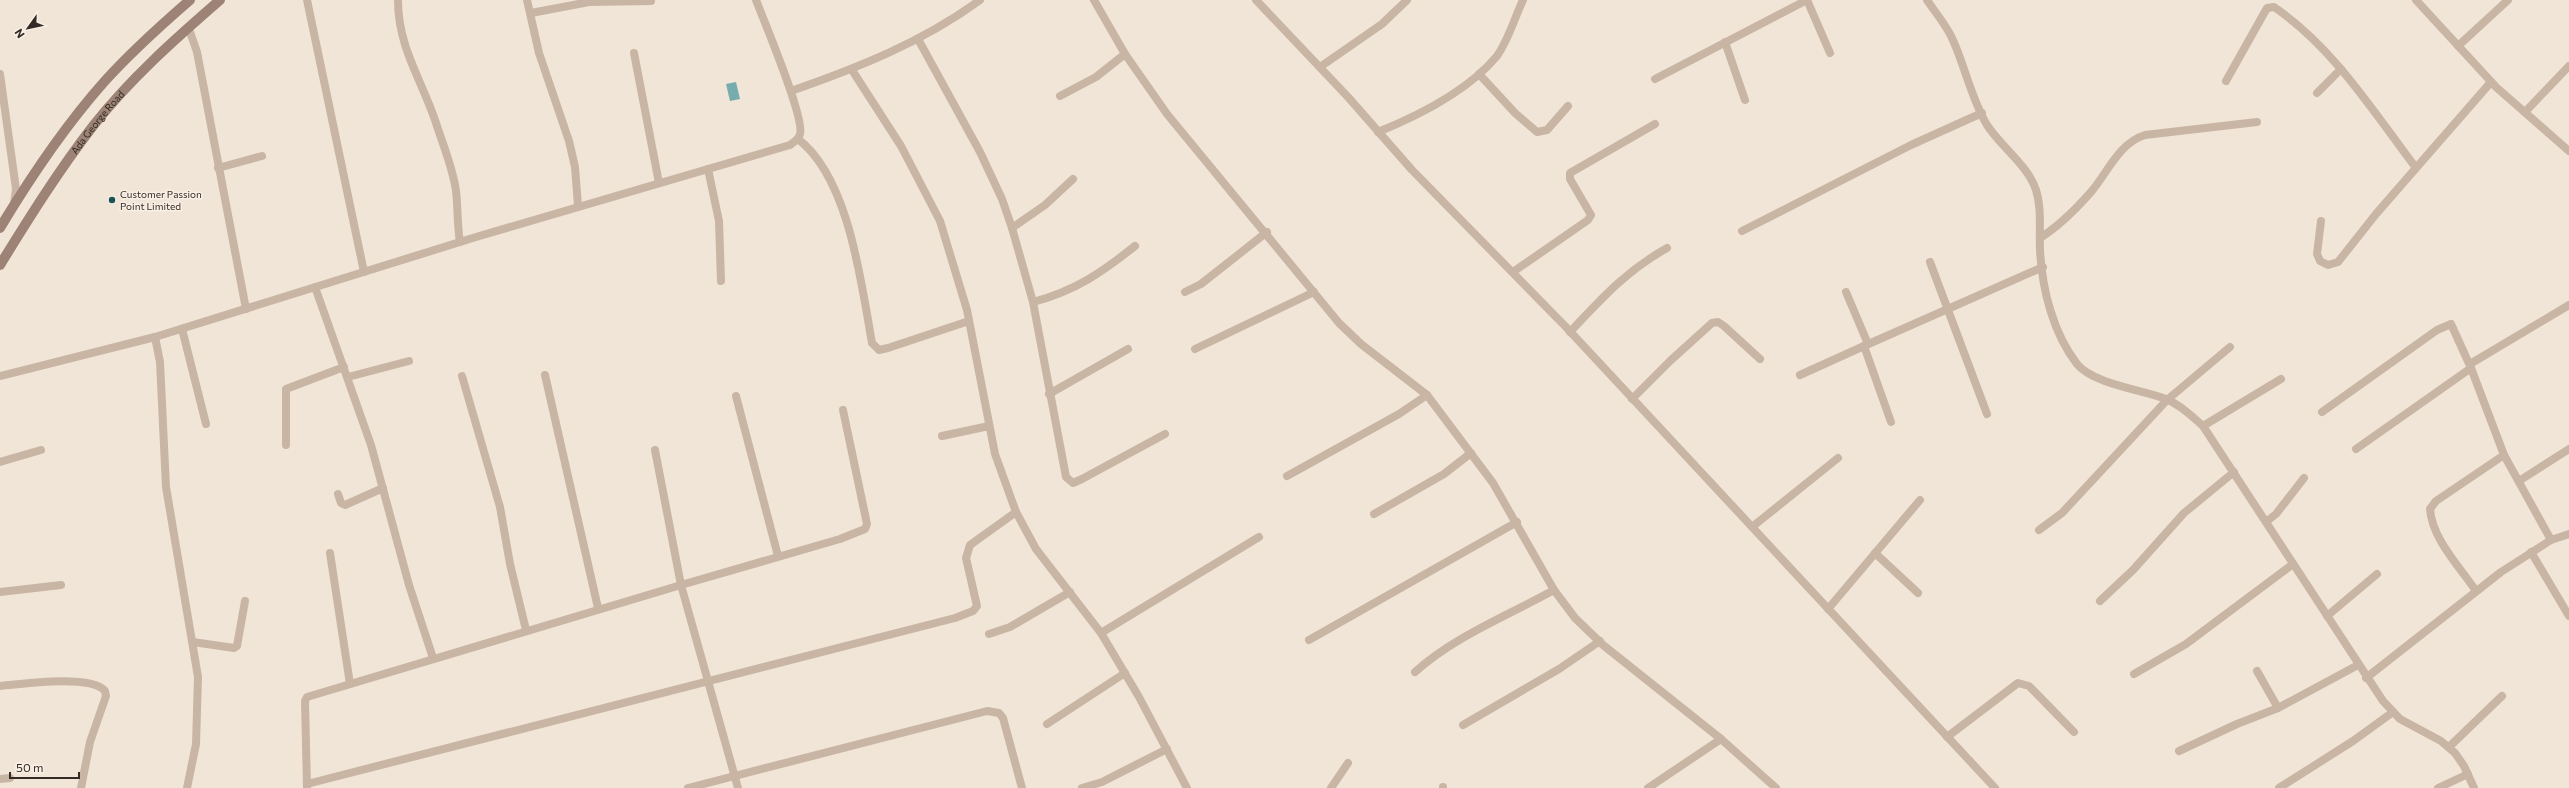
<svg xmlns="http://www.w3.org/2000/svg" width="2569" height="788" font-family="Commissioner,sans-serif">
<style>
.water{fill:#77acae}
.lines{fill:none;stroke-linecap:round;stroke-linejoin:round}
.street{stroke:#c9b5a4;stroke-width:8}
.secondary{stroke:#9c8376;stroke-width:10}
.poi-dot{fill:#1c5255;stroke:#f9efe4;stroke-width:1.5}
.labels{text-anchor:middle;stroke-width:3;stroke-linejoin:round;paint-order:stroke}
.street-label{font-size:10px;fill:#342a26;stroke:#f9efe4}
.poi-label{font-size:10px;fill:#342a26;stroke:#f9efe4;text-anchor:start}
</style>
<rect width="100%" height="100%" fill="#f1e5d8"/>
<!-- water -->
<path class="water" d="M736,82L740,99L730,101L726,84Z"/>
<g class="lines">
<!-- street -->
<g class="street">
<path d="M307,0L364,272"/>
<path d="M398,0C398,48 422,80 436,123C443,145 453,168 456,191C458,207 457,225 460,242"/>
<path d="M527,0L539,53L569,141L575,167L578,206"/>
<path d="M1094,0L1125,54L1167,114L1339,323L1361,344L1427,395L1493,483L1554,590L1575,618L1603,645L1721,739L1776,788"/>
<path d="M1256,0L1348,97L1412,170L1565,326L1995,788"/>
<path d="M1807,0L1830,53"/>
<path d="M1927,0C1935,12 1946,25 1952,38C1965,66 1971,98 1987,125C2001,147 2028,165 2036,190C2042,209 2039,230 2040,250C2042,289 2053,333 2077,364C2093,384 2143,390 2166,399C2180,405 2192,416 2203,426L2383,701L2400,719L2441,741L2455,753L2464,766L2474,788"/>
<path d="M2416,0L2496,87L2569,151"/>
<path d="M531,13L589,2L651,1"/>
<path d="M189,29L197,52L246,309"/>
<path d="M918,39L980,152L1002,199L1012,228L1033,302L1066,477L1073,483L1082,479L1165,434"/>
<path d="M1725,42L1745,100"/>
<path d="M2458,46L2508,0"/>
<path d="M634,53L659,183"/>
<path d="M1320,67L1382,24L1407,0"/>
<path d="M852,70L901,146L940,221L967,310L995,454L1016,512L1036,549L1101,633L1139,697L1187,788"/>
<path d="M0,74L16,189L14,204"/>
<path d="M1479,74L1515,113L1537,132L1547,130L1568,106"/>
<path d="M1655,79L1807,0"/>
<path d="M2226,81L2267,8L2274,7C2333,47 2373,111 2416,168"/>
<path d="M791,91C857,68 923,42 980,0"/>
<path d="M2317,93L2341,69"/>
<path d="M1060,96L1096,77L1125,54"/>
<path d="M2525,112L2569,66"/>
<path d="M1378,132C1420,115 1468,91 1497,56C1509,39 1514,19 1523,0"/>
<path d="M798,139C849,178 861,282 872,343L879,350L888,348L969,321"/>
<path d="M218,168L262,156"/>
<path d="M708,169L719,221L721,281"/>
<path d="M2321,221L2317,254L2320,261L2328,265L2338,262L2376,214L2491,82"/>
<path d="M1012,228L1045,205L1073,179"/>
<path d="M1742,231L1911,145L1982,113"/>
<path d="M2040,238C2059,226 2076,209 2091,192C2108,172 2119,143 2145,135L2257,122"/>
<path d="M1930,262L1987,414"/>
<path d="M1513,272L1588,220L1591,215L1570,179V173L1655,124"/>
<path d="M315,287L371,445L409,585L433,658"/>
<path d="M1185,292L1201,284L1267,232"/>
<path d="M1846,292L1868,344"/>
<path d="M1033,302C1075,291 1101,273 1135,246"/>
<path d="M182,329L206,424"/>
<path d="M1570,332C1602,298 1626,271 1667,248"/>
<path d="M155,337L160,362L166,487L198,677L196,744L187,788"/>
<path d="M1195,349L1314,292"/>
<path d="M2470,364L2569,305"/>
<path d="M545,375L598,608"/>
<path d="M1800,375L1864,346"/>
<path d="M0,376L155,337L476,237L790,145C794,142 799,139 800,134C805,118 764,21 756,0"/>
<path d="M462,376L500,507L510,564L526,630"/>
<path d="M348,377L409,361"/>
<path d="M1049,394L1128,349"/>
<path d="M736,396L778,556"/>
<path d="M1632,399L1670,361L1712,323L1718,322L1724,326L1760,359"/>
<path d="M2322,412L2437,330L2451,324L2471,368L2504,455L2551,540"/>
<path d="M1891,422L1864,346L2043,267"/>
<path d="M2203,426L2281,379"/>
<path d="M942,436L989,426"/>
<path d="M286,445V389L344,367"/>
<path d="M2356,449L2471,368"/>
<path d="M655,450L681,585L840,539L865,529L867,524L843,410"/>
<path d="M0,462L41,450"/>
<path d="M1287,476L1399,414L1427,395"/>
<path d="M2519,481L2569,449"/>
<path d="M338,494L341,503L345,505L383,488"/>
<path d="M1374,514L1444,474L1471,453"/>
<path d="M2266,522L2276,514L2304,478"/>
<path d="M1752,527L1838,458"/>
<path d="M2039,530L2062,513L2167,400L2230,347"/>
<path d="M2531,552L2569,616"/>
<path d="M330,553L350,684"/>
<path d="M1875,553L1918,593"/>
<path d="M2476,591C2460,567 2432,539 2430,509L2436,501L2504,455"/>
<path d="M0,592L61,585"/>
<path d="M2100,601L2133,570L2184,513L2234,472"/>
<path d="M1828,609L1920,500"/>
<path d="M2327,616L2377,574"/>
<path d="M1101,633L1259,537"/>
<path d="M989,634L1010,627L1070,592"/>
<path d="M1309,640L1517,522"/>
<path d="M193,642L234,648L237,646L245,601"/>
<path d="M2257,671L2278,708"/>
<path d="M1415,672C1455,636 1507,616 1554,590"/>
<path d="M2134,674L2186,644L2293,564"/>
<path d="M2366,678L2501,572L2551,540L2569,534"/>
<path d="M0,686C21,684 91,674 105,691L106,696L90,742L81,788"/>
<path d="M1047,724L1125,673"/>
<path d="M1463,725L1559,669L1600,641"/>
<path d="M1947,737L2018,683L2029,686L2074,732"/>
<path d="M2449,747L2502,696"/>
<path d="M2179,751L2237,724L2278,708L2358,665"/>
<path d="M0,779L10,778"/>
<path d="M307,784L955,618L973,611L977,606L966,558L970,545L1016,512"/>
<path d="M307,787L305,701L307,697L681,585L738,788"/>
<path d="M688,788L987,711L999,713L1003,718L1022,788"/>
<path d="M1082,788L1102,782L1167,749"/>
<path d="M1331,788L1348,763"/>
<path d="M1443,788V787"/>
<path d="M1648,788L1721,739"/>
<path d="M2279,788L2353,741L2393,712"/>
<path d="M2438,788L2468,774"/>
</g>
<!-- secondary -->
<g class="secondary">
<path d="M0,228C30,178 65,126 104,82C131,52 160,26 190,0"/>
<path id="s1" d="M0,265C29,218 59,170 93,126C130,79 175,39 220,0"/>
</g>
</g>
<!-- markers -->
<circle class="poi-dot" cx="112" cy="200" r="4"/>
<g class="labels">
<!-- street labels -->
<g class="street-label">
<text dy="4" stroke="none"><textPath href="#s1" startOffset="173">Ada George Road</textPath></text>
</g>
<!-- poi labels -->
<g class="poi-label">
<text x="120" y="198">Customer Passion<tspan x="120" dy="12">Point Limited</tspan></text>
</g>
</g>
<!-- north arrow -->
<g transform="translate(28 28) rotate(237)" stroke="#f9efe4" stroke-width="3" paint-order="stroke">
<path d="M0-3L7 15L0 10L-7 15Z" fill="#342a26"/>
<text y="-6" font-size="11" font-weight="bold" text-anchor="middle" fill="#342a26">N</text>
</g>
<!-- scale -->
<path d="M10 772v6h69v-6" fill="none" stroke="#342a26" stroke-width="2"/>
<text x="16" y="772" font-size="12" fill="#342a26" stroke="#f9efe4" stroke-width="3" paint-order="stroke">50 m</text>
</svg>
